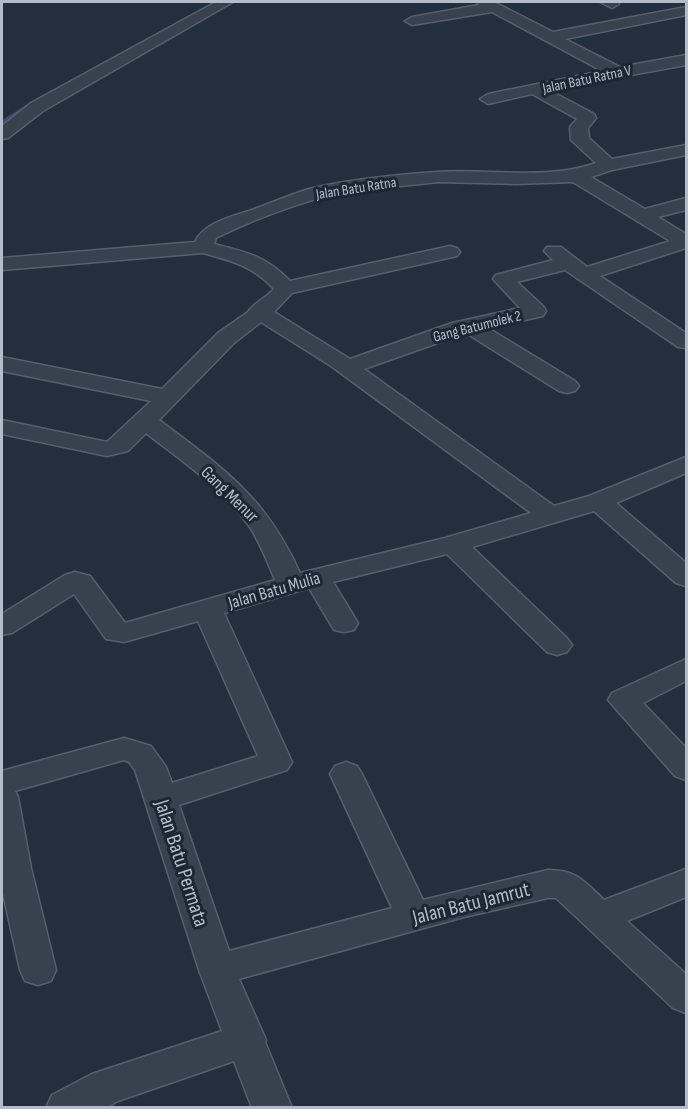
<svg xmlns="http://www.w3.org/2000/svg" width="688" height="1109" font-family="'Sofia Sans Condensed',sans-serif">
<style>
.lines{fill:none;stroke-linecap:round;stroke-linejoin:round}
.stream{fill:#394c67;fill-rule:evenodd}
.street-casing{stroke:#565f6c;stroke-width:3}
.street{fill:#38414e;fill-rule:evenodd}
.labels{text-anchor:middle;stroke-width:6;stroke-linejoin:round;paint-order:stroke}
.far-street-label{font-size:15px;fill:#b4bcc9;stroke:#1d2633}
.street-label{font-size:18px;fill:#b4bcc9;stroke:#1d2633}
.near-street-label{font-size:21px;fill:#b4bcc9;stroke:#1d2633}
</style>
<rect width="100%" height="100%" fill="#242f3e"/>
<g class="lines">
<!-- stream -->
<g class="stream">
<path d="M214,2H218L200,14L196,13Z"/>
<path d="M39,97L44,98L2,124V120Z"/>
</g>
<defs>
<g id="street">
<path d="M216,2H233L43,111L8,138L2,139V126L31,103Z"/>
<path d="M477,2H494L553,32L686,7V15L565,39L620,67L686,55V65L549,90L594,114L596,118L588,128L589,138L612,159L686,145V155L612,170L591,177L645,209L686,198V210L658,217L686,234V248L600,276L686,333V348L678,347L565,270L517,282L543,306L546,311L543,316L488,328L575,381L579,386L575,391L567,393L559,391L466,333L364,369L554,506L589,496L686,457V473L616,503L686,563V586L676,583L594,511L472,547L567,638L572,645L567,652L557,655L547,652L447,554L333,582L358,623L354,630L344,632L334,630L309,588L224,613L292,762L287,770L179,805L229,951L392,908L330,774L335,766L346,762L357,766L362,774L423,900L548,870C577,870 584,881 604,900L686,869V897L627,921L686,974V1013L673,1008L556,898H548L464,917L239,979L266,1040L265,1042L292,1108H252L234,1061L118,1101L105,1108H46L52,1095L92,1074L222,1031L199,970L135,770L129,762L124,760L15,791L18,797L31,868L56,970L51,981L38,985L25,981L20,970L2,889V771L124,738L151,746L166,767L172,783L258,756L198,621L124,642L106,639L74,594L12,633L2,635V614L65,575L75,572L90,576L125,623L275,580C267,561 260,542 249,526C222,488 182,461 146,433L128,451L107,456L2,434V420L107,442L151,401L2,371V357L162,389L218,333L248,312C251,305 267,297 274,289C253,266 232,261 203,253L2,270V258L195,242C204,223 230,217 249,211C269,204 289,195 309,189C350,179 395,175 436,172C490,168 544,181 596,163L571,140L570,127L577,119L532,94L488,104L480,99L488,94L602,71L492,12L412,25L405,21L412,17L479,5ZM438,182L515,184L573,182L670,241L587,267L561,247H547L544,251L553,260L496,275L493,279L520,308L452,323L350,359L274,312L292,293L457,256L460,252L457,248L450,246L290,281C266,256 246,252 214,244L216,238C248,222 285,208 319,198C357,188 399,187 438,182ZM261,322L331,366L531,513L445,538L300,573C265,496 224,469 159,420L234,343Z"/>
<path d="M600,2H617L619,4L612,8Z"/>
<path d="M686,659V681L643,703L686,748V780L675,776L608,700L612,693Z"/>
</g>
</defs>
<!-- street casing -->
<use href="#street" class="street-casing"/>
<!-- street -->
<use href="#street" class="street"/>
</g>
<g class="labels">
<!-- far-street labels -->
<g class="far-street-label">
<text transform="translate(587 79) rotate(-12)" y="5">Jalan Batu Ratna V</text>
<text transform="translate(356 188) rotate(-9)" y="5">Jalan Batu Ratna</text>
<text transform="translate(477 326) rotate(-14)" y="5">Gang Batumolek 2</text>
</g>
<!-- street labels -->
<g class="street-label">
<text transform="translate(230 494) rotate(44)" y="6">Gang Menur</text>
<text transform="translate(274 590) rotate(-16)" y="6">Jalan Batu Mulia</text>
</g>
<!-- near-street labels -->
<g class="near-street-label">
<text transform="translate(182 863) rotate(72)" y="7">Jalan Batu Permata</text>
<text transform="translate(471 903) rotate(-14)" y="7">Jalan Batu Jamrut</text>
</g>
</g>
<!-- border -->
<rect width="688" height="1109" fill="none" stroke="#b4bcc9" stroke-width="6"/>
</svg>
